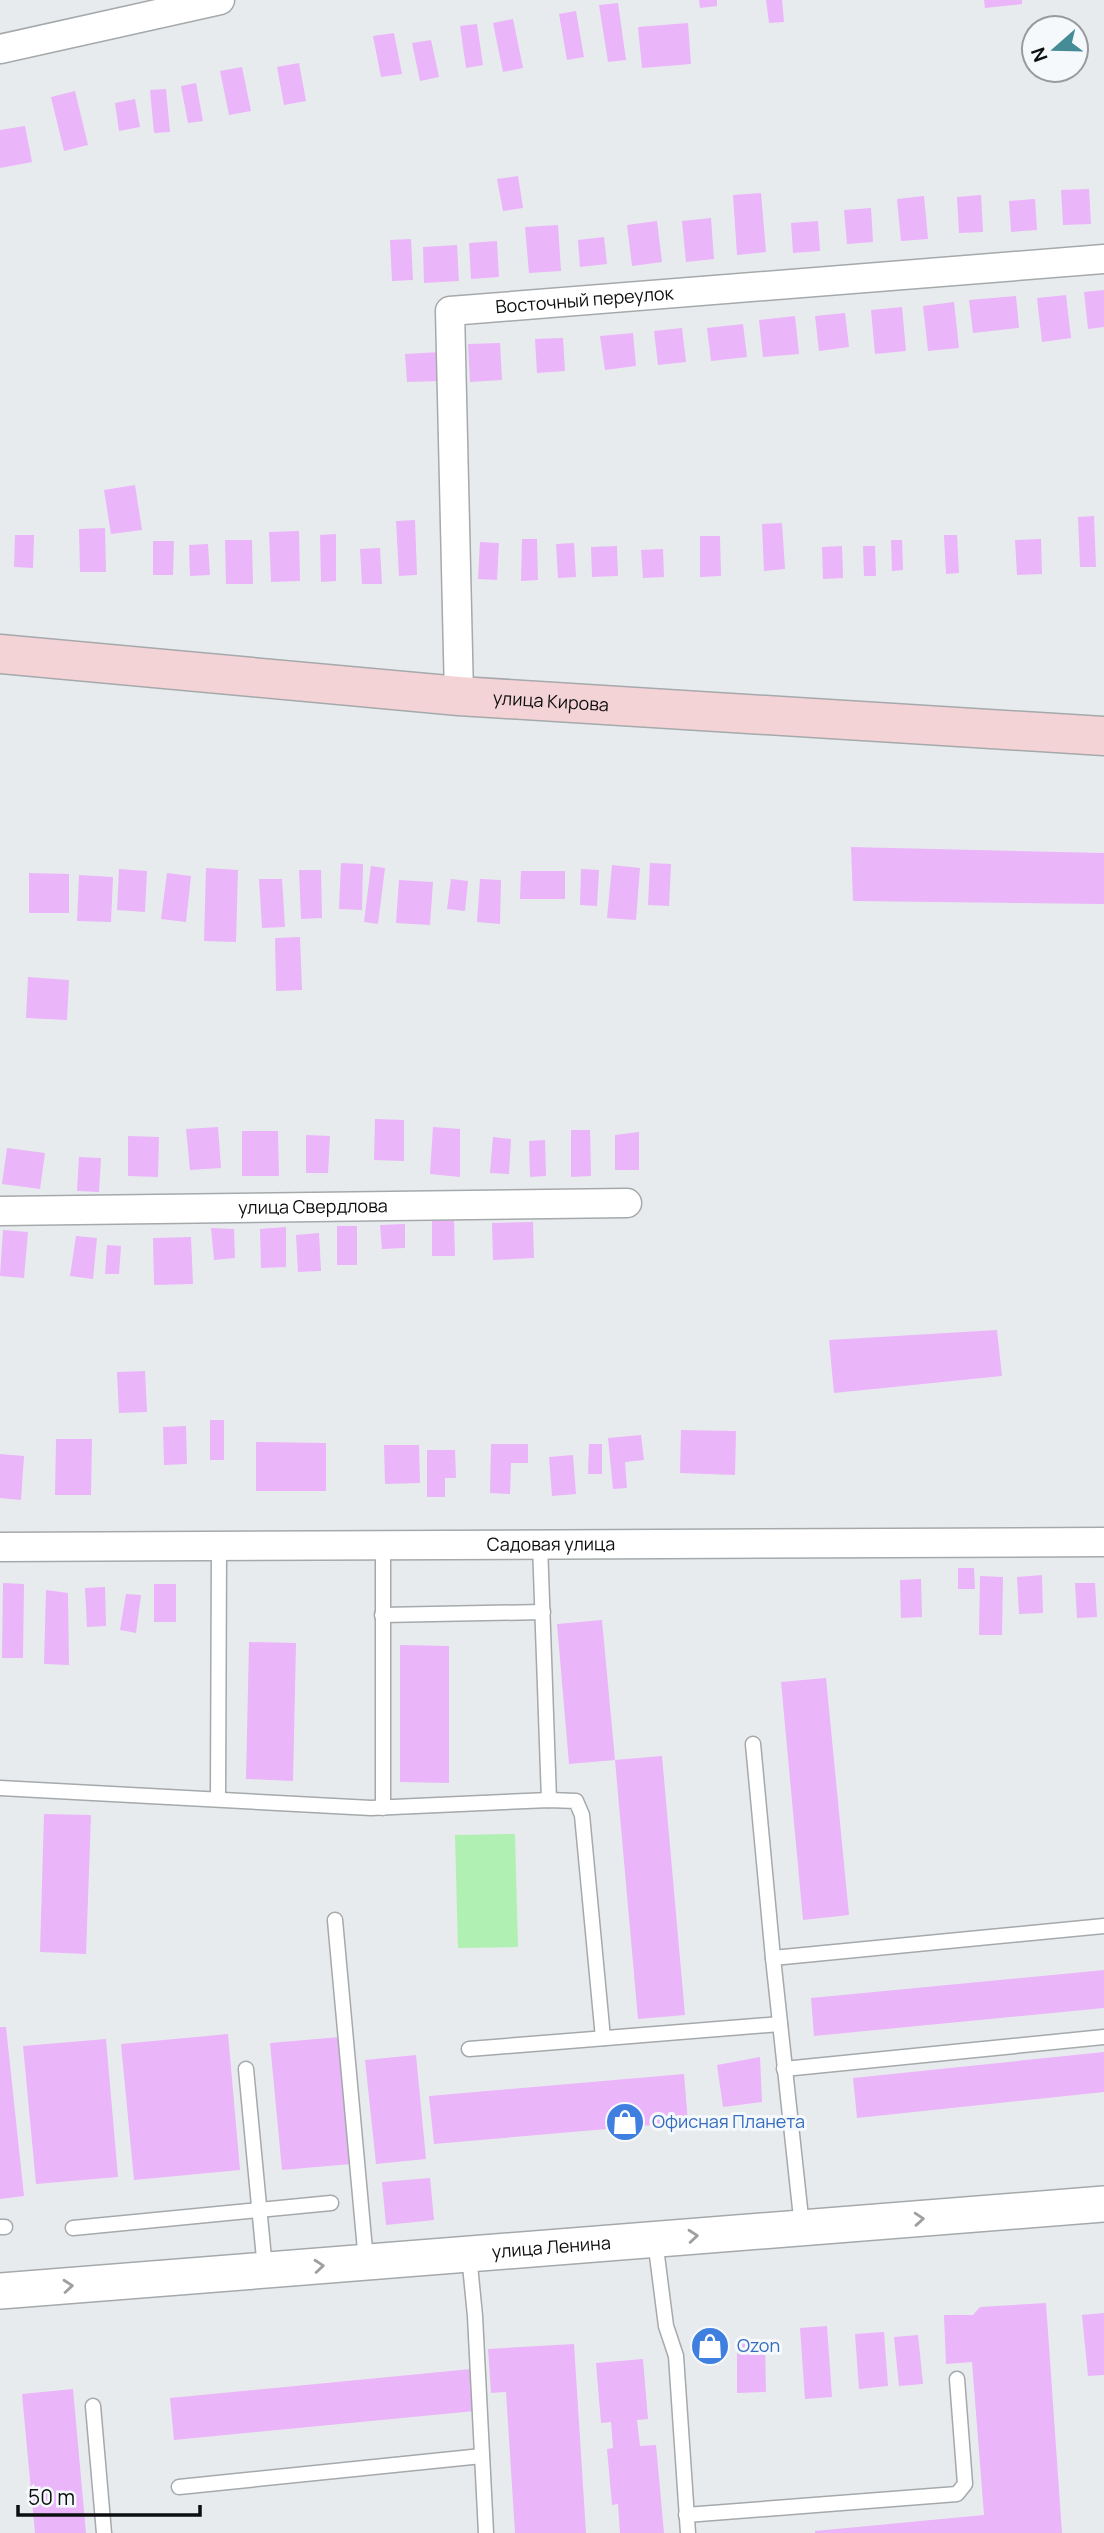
<svg xmlns="http://www.w3.org/2000/svg" width="1104" height="2533" font-family="Manrope,sans-serif">
<style>
.green{fill:#b0f0b2}
.building{fill:#ebb5f9}
.lines{fill:none;stroke-linecap:round;stroke-linejoin:round}
.service-casing{stroke:#a5a9ab;stroke-width:17}
.minor-casing{stroke:#a5a9ab;stroke-width:31}
.tertiary-casing{stroke:#a5a9ab;stroke-width:38}
.secondary-casing{stroke:#a5a9ab;stroke-width:41}
.service{stroke:#fff;stroke-width:14}
.minor{stroke:#fff;stroke-width:28}
.tertiary{stroke:#fff;stroke-width:35}
.secondary{stroke:#f4d3d6;stroke-width:38}
.oneway{stroke:#9e9f9f}
.labels{text-anchor:middle;stroke-width:6;stroke-linejoin:round;paint-order:stroke}
.street-label{font-size:18px;fill:#0d0e0f;stroke:#f5f9fc}
.shop-label{font-size:18px;fill:#366cbe;stroke:#f5f9fc;text-anchor:start}
</style>
<rect width="100%" height="100%" fill="#e8ebee"/>
<!-- green -->
<path class="green" d="M515,1834L518,1947L458,1948L455,1835Z"/>
<!-- building -->
<g class="building">
<path d="M699,0H717V6L700,8Z"/>
<path d="M766,0H782L784,22L769,23Z"/>
<path d="M984,0H1022V4L985,8Z"/>
<path d="M618,3L626,60L608,62L599,5Z"/>
<path d="M576,11L584,57L567,60L559,14Z"/>
<path d="M513,19L523,68L503,72L493,23Z"/>
<path d="M688,23L691,64L642,68L638,27Z"/>
<path d="M477,24L483,65L466,68L460,26Z"/>
<path d="M394,33L402,74L381,77L373,36Z"/>
<path d="M431,40L439,77L420,81L412,43Z"/>
<path d="M299,63L306,101L284,105L277,67Z"/>
<path d="M242,67L251,111L229,115L220,71Z"/>
<path d="M196,83L203,121L188,123L181,86Z"/>
<path d="M166,89L170,132L154,133L150,90Z"/>
<path d="M75,91L88,145L64,151L51,97Z"/>
<path d="M135,99L140,127L119,131L115,103Z"/>
<path d="M25,126L32,162L0,168V130Z"/>
<path d="M518,176L523,208L503,211L497,179Z"/>
<path d="M1089,189L1091,224L1063,225L1061,190Z"/>
<path d="M761,193L766,252L737,255L733,195Z"/>
<path d="M981,195L983,232L959,233L957,197Z"/>
<path d="M924,196L928,239L901,241L897,199Z"/>
<path d="M1035,199L1037,230L1011,232L1009,201Z"/>
<path d="M871,208L873,242L847,244L844,210Z"/>
<path d="M711,218L714,259L686,262L682,221Z"/>
<path d="M657,221L662,262L632,266L627,225Z"/>
<path d="M818,221L820,251L793,253L791,223Z"/>
<path d="M558,225L561,271L529,273L525,227Z"/>
<path d="M604,237L607,264L580,267L578,240Z"/>
<path d="M411,239L413,280L392,281L390,240Z"/>
<path d="M497,241L499,277L471,279L469,243Z"/>
<path d="M457,245L459,281L424,283L423,247Z"/>
<path d="M1104,290V327L1088,329L1084,292Z"/>
<path d="M1066,295L1071,338L1042,342L1037,298Z"/>
<path d="M1016,296L1019,328L973,333L969,300Z"/>
<path d="M954,302L959,348L928,351L923,306Z"/>
<path d="M902,307L906,351L875,354L871,310Z"/>
<path d="M845,313L849,347L819,351L815,316Z"/>
<path d="M795,316L799,354L763,357L759,320Z"/>
<path d="M743,324L747,357L711,361L707,328Z"/>
<path d="M682,328L686,362L658,365L654,331Z"/>
<path d="M633,333L636,366L605,370L600,336Z"/>
<path d="M563,338L565,371L537,373L535,339Z"/>
<path d="M500,343L502,380L470,382L468,344Z"/>
<path d="M440,352L441,381L407,382L405,354Z"/>
<path d="M135,485L142,530L111,534L104,490Z"/>
<path d="M1094,516L1096,567H1080L1078,517Z"/>
<path d="M415,520L417,575L399,576L396,521Z"/>
<path d="M782,523L785,569L764,571L762,524Z"/>
<path d="M105,528L106,572H80L79,529Z"/>
<path d="M299,531L300,581L271,582L269,532Z"/>
<path d="M336,534V581L321,582L320,535Z"/>
<path d="M15,535H34L33,568L14,567Z"/>
<path d="M944,535H957L959,573L946,574Z"/>
<path d="M700,536H720L721,576L700,577Z"/>
<path d="M522,539H537L538,580L521,581Z"/>
<path d="M1041,539L1042,574L1017,575L1015,540Z"/>
<path d="M225,540H252L253,584H226Z"/>
<path d="M891,540H902L903,570L892,571Z"/>
<path d="M153,541H174L173,575H153Z"/>
<path d="M480,542L499,543L497,580L478,579Z"/>
<path d="M574,543L576,577L558,578L556,544Z"/>
<path d="M208,544L210,575L190,576L189,545Z"/>
<path d="M617,546L618,576L592,577L591,547Z"/>
<path d="M842,546L843,578L823,579L822,547Z"/>
<path d="M863,546H875L876,576H864Z"/>
<path d="M380,548L382,584H362L360,549Z"/>
<path d="M663,549L664,577L643,578L641,550Z"/>
<path d="M851,847L1104,853V904L853,901Z"/>
<path d="M341,863L363,864L362,910L339,909Z"/>
<path d="M650,863L671,864L669,906L648,905Z"/>
<path d="M612,865L640,868L636,920L607,918Z"/>
<path d="M371,866L385,868L378,924L364,922Z"/>
<path d="M206,868L238,870L236,942L204,941Z"/>
<path d="M119,869L147,871L145,912L117,910Z"/>
<path d="M581,869L599,870L597,906L580,905Z"/>
<path d="M299,870H321L322,918L301,919Z"/>
<path d="M521,871H565V899H520Z"/>
<path d="M29,873L69,874V913H29Z"/>
<path d="M167,873L191,876L186,922L161,919Z"/>
<path d="M79,875L113,877L111,922L77,921Z"/>
<path d="M259,879H282L285,927L262,928Z"/>
<path d="M451,879L468,881L465,911L447,909Z"/>
<path d="M480,879L501,880L500,924L477,922Z"/>
<path d="M399,880L433,882L430,925L396,923Z"/>
<path d="M300,937L302,990L276,991L275,938Z"/>
<path d="M28,977L69,980L67,1020L26,1018Z"/>
<path d="M375,1119L404,1120V1161L374,1160Z"/>
<path d="M218,1127L221,1168L190,1170L186,1129Z"/>
<path d="M433,1127L460,1129V1177L430,1174Z"/>
<path d="M571,1130H590L591,1176L571,1177Z"/>
<path d="M242,1131H278L279,1176H242Z"/>
<path d="M639,1132V1170H615V1135Z"/>
<path d="M306,1135L330,1136L328,1173H306Z"/>
<path d="M128,1136L159,1137L158,1177L128,1176Z"/>
<path d="M493,1137L511,1139L509,1174L490,1173Z"/>
<path d="M545,1140L546,1176L530,1177L529,1141Z"/>
<path d="M7,1148L45,1153L40,1189L2,1184Z"/>
<path d="M79,1157L101,1158L99,1192L77,1191Z"/>
<path d="M454,1220L455,1256H432V1221Z"/>
<path d="M533,1222L534,1258L493,1260L492,1223Z"/>
<path d="M405,1224V1248L382,1249L380,1225Z"/>
<rect x="337" y="1226" width="20" height="39"/>
<path d="M286,1227V1267L261,1268L260,1229Z"/>
<path d="M211,1228L234,1229L235,1258L214,1260Z"/>
<path d="M3,1230L28,1232L24,1278L0,1276Z"/>
<path d="M319,1233L321,1271L298,1272L296,1235Z"/>
<path d="M76,1236L97,1238L93,1279L70,1276Z"/>
<path d="M191,1237L193,1284L154,1285L153,1238Z"/>
<path d="M107,1245L121,1246L119,1274H105Z"/>
<path d="M997,1330L1002,1376L834,1393L829,1340Z"/>
<path d="M145,1371L147,1412L119,1413L117,1372Z"/>
<rect x="210" y="1420" width="14" height="40"/>
<path d="M186,1426L187,1464L164,1465L163,1427Z"/>
<path d="M681,1430L736,1431L735,1475L680,1473Z"/>
<path d="M641,1435L644,1460L625,1462L627,1488L613,1489L608,1438Z"/>
<path d="M56,1439H92L91,1495H55Z"/>
<path d="M256,1442L326,1443V1491H256Z"/>
<path d="M491,1444H528V1463H511L510,1494L490,1493Z"/>
<path d="M589,1444H602V1474H588Z"/>
<path d="M384,1445H419L420,1483L385,1484Z"/>
<path d="M427,1450H455L456,1478H445V1497H427Z"/>
<path d="M0,1454L24,1456L21,1500L0,1498Z"/>
<path d="M573,1455L576,1494L552,1496L549,1457Z"/>
<path d="M958,1568H974L975,1589H958Z"/>
<path d="M1042,1575L1043,1613L1019,1614L1017,1577Z"/>
<path d="M980,1576L1003,1577L1002,1635H979Z"/>
<path d="M921,1579L922,1617L901,1618L900,1580Z"/>
<path d="M3,1583L24,1584L23,1658H2Z"/>
<path d="M1075,1583H1095L1097,1617L1077,1618Z"/>
<rect x="154" y="1584" width="22" height="38"/>
<path d="M105,1587L106,1626L87,1627L85,1588Z"/>
<path d="M46,1590L68,1593L69,1665L44,1664Z"/>
<path d="M126,1594L141,1595L136,1633L120,1630Z"/>
<path d="M602,1620L615,1760L569,1764L557,1624Z"/>
<path d="M249,1642L296,1643L293,1781L246,1779Z"/>
<path d="M400,1645L449,1646V1783L400,1782Z"/>
<path d="M826,1678L849,1915L803,1920L781,1682Z"/>
<path d="M662,1756L685,2015L638,2019L615,1760Z"/>
<path d="M44,1814L91,1815L86,1954L40,1952Z"/>
<path d="M1104,1970V2008L814,2036L811,1998Z"/>
<path d="M0,2027H6L24,2196L0,2199Z"/>
<path d="M228,2034L240,2170L134,2180L121,2044Z"/>
<path d="M340,2037L351,2164L282,2170L270,2043Z"/>
<path d="M106,2039L118,2177L36,2184L23,2046Z"/>
<path d="M1104,2052V2092L857,2118L853,2078Z"/>
<path d="M416,2055L426,2159L376,2164L365,2060Z"/>
<path d="M760,2057L762,2102L723,2107L717,2065Z"/>
<path d="M684,2074L688,2122L434,2144L429,2096Z"/>
<path d="M430,2178L434,2220L386,2225L382,2182Z"/>
<path d="M1046,2303L1062,2533H815V2531L984,2515L972,2362L946,2364L944,2315H973L980,2307Z"/>
<path d="M1104,2313V2375L1088,2376L1082,2315Z"/>
<path d="M827,2326L832,2397L805,2399L800,2328Z"/>
<path d="M884,2332L888,2386L859,2389L855,2334Z"/>
<path d="M918,2335L923,2384L899,2386L894,2337Z"/>
<path d="M765,2341L766,2392L737,2393V2344Z"/>
<path d="M574,2344L586,2533H515L506,2392L491,2393L488,2349Z"/>
<path d="M643,2359L648,2419L637,2420L640,2446L656,2445L664,2533H620L618,2504L612,2505L607,2449L613,2448L611,2422L601,2423L596,2363Z"/>
<path d="M471,2369L475,2411L174,2440L170,2398Z"/>
<path d="M73,2389L86,2533H35L22,2394Z"/>
</g>
<g class="lines">
<defs>
<g id="service">
<path d="M540,1544L549,1800"/>
<path d="M383,1545V1808"/>
<path d="M382,1615L543,1612"/>
<path d="M753,1744L773,1958"/>
<path d="M0,1788L371,1808L549,1800L576,1801L582,1815L603,2038"/>
<path d="M218,1799L219,1545"/>
<path d="M335,1920L366,2261"/>
<path d="M469,2049L780,2024"/>
<path d="M246,2069L265,2269"/>
<path d="M784,2069L1104,2037"/>
<path d="M0,2227H5"/>
<path d="M802,2227L773,1958L1104,1926"/>
<path d="M73,2228L331,2203"/>
<path d="M655,2240L666,2326L676,2356L688,2533"/>
<path d="M469,2255L475,2316L486,2533"/>
<path d="M93,2406L104,2533"/>
<path d="M179,2487L482,2456"/>
<path d="M686,2515L957,2494L965,2484L957,2379"/>
</g>
<g id="minor">
<path d="M0,49L220,0"/>
<path id="s1" d="M459,696L450,311L1104,259"/>
<path id="s2" d="M0,1211L627,1203"/>
<path id="s3" d="M0,1547L1104,1542"/>
</g>
<g id="tertiary">
<path id="s4" d="M0,2291L1104,2204"/>
</g>
<g id="secondary">
<path id="s5" d="M0,654L459,696L1104,736"/>
</g>
</defs>
<!-- service casing -->
<use href="#service" class="service-casing"/>
<!-- minor casing -->
<use href="#minor" class="minor-casing"/>
<!-- tertiary casing -->
<use href="#tertiary" class="tertiary-casing"/>
<!-- secondary casing -->
<use href="#secondary" class="secondary-casing"/>
<!-- service -->
<use href="#service" class="service"/>
<!-- minor -->
<use href="#minor" class="minor"/>
<!-- tertiary -->
<use href="#tertiary" class="tertiary"/>
<!-- secondary -->
<use href="#secondary" class="secondary"/>
</g>
<!-- one-way arrows -->
<defs><path id="oneway-chevron" d="M-2-3.5L2.5 0L-2 3.5" fill="none" stroke-width="1.6" stroke-linecap="round" stroke-linejoin="round" transform="scale(1.75)"/></defs>
<g class="oneway">
<use href="#oneway-chevron" transform="translate(919 2219) rotate(-4)"/>
<use href="#oneway-chevron" transform="translate(693 2236) rotate(-5)"/>
<use href="#oneway-chevron" transform="translate(319 2266) rotate(-5)"/>
<use href="#oneway-chevron" transform="translate(68 2286) rotate(-5)"/>
</g>
<!-- icons -->
<defs>
<symbol id="shop-disc" viewBox="-11 -11 22 22"><circle r="9.5" fill="#3f7fe0" stroke="#f5f9fc"/><path d="M-5-2.5h2.3a2.7 3.5 0 0 1 5.4 0H5L5.5 6h-11ZM-1.5-2.5h3a1.5 2.3 0 0 0-3 0Z" fill="#fff"/></symbol>
</defs>
<g fill-rule="evenodd">
<use href="#shop-disc" x="603" y="2100" width="44" height="44"/>
<use href="#shop-disc" x="688" y="2324" width="44" height="44"/>
</g>
<g class="labels">
<!-- street labels -->
<g class="street-label">
<text dy="6" stroke="none"><textPath href="#s1" startOffset="520">Восточный переулок</textPath></text>
<text dy="6" stroke="none"><textPath href="#s5" startOffset="553">улица Кирова</textPath></text>
<text dy="6" stroke="none"><textPath href="#s2" startOffset="313">улица Свердлова</textPath></text>
<text dy="6" stroke="none"><textPath href="#s3" startOffset="551">Садовая улица</textPath></text>
<text dy="6" stroke="none"><textPath href="#s4" startOffset="553">улица Ленина</textPath></text>
</g>
<!-- shop labels -->
<g class="shop-label">
<text x="652" y="2128">Офисная Планета</text>
<text x="737" y="2352">Ozon</text>
</g>
</g>
<!-- north arrow -->
<g transform="translate(1055 49) rotate(250)"><circle r="33" fill="#f5f9fc" stroke="#989b9d" stroke-width="2"/>
<path d="M0-5L12 26L0 18L-12 26Z" fill="#468c97"/>
<text y="-10" font-size="19" font-weight="bold" text-anchor="middle" fill="#0d0e0f">N</text>
</g>
<!-- scale -->
<path d="M18 2505v10h182v-10" fill="none" stroke="#0d0e0f" stroke-width="3.5"/>
<text x="28" y="2505" font-size="21" fill="#0d0e0f" stroke="#f5f9fc" stroke-width="5" paint-order="stroke">50 m</text>
</svg>
